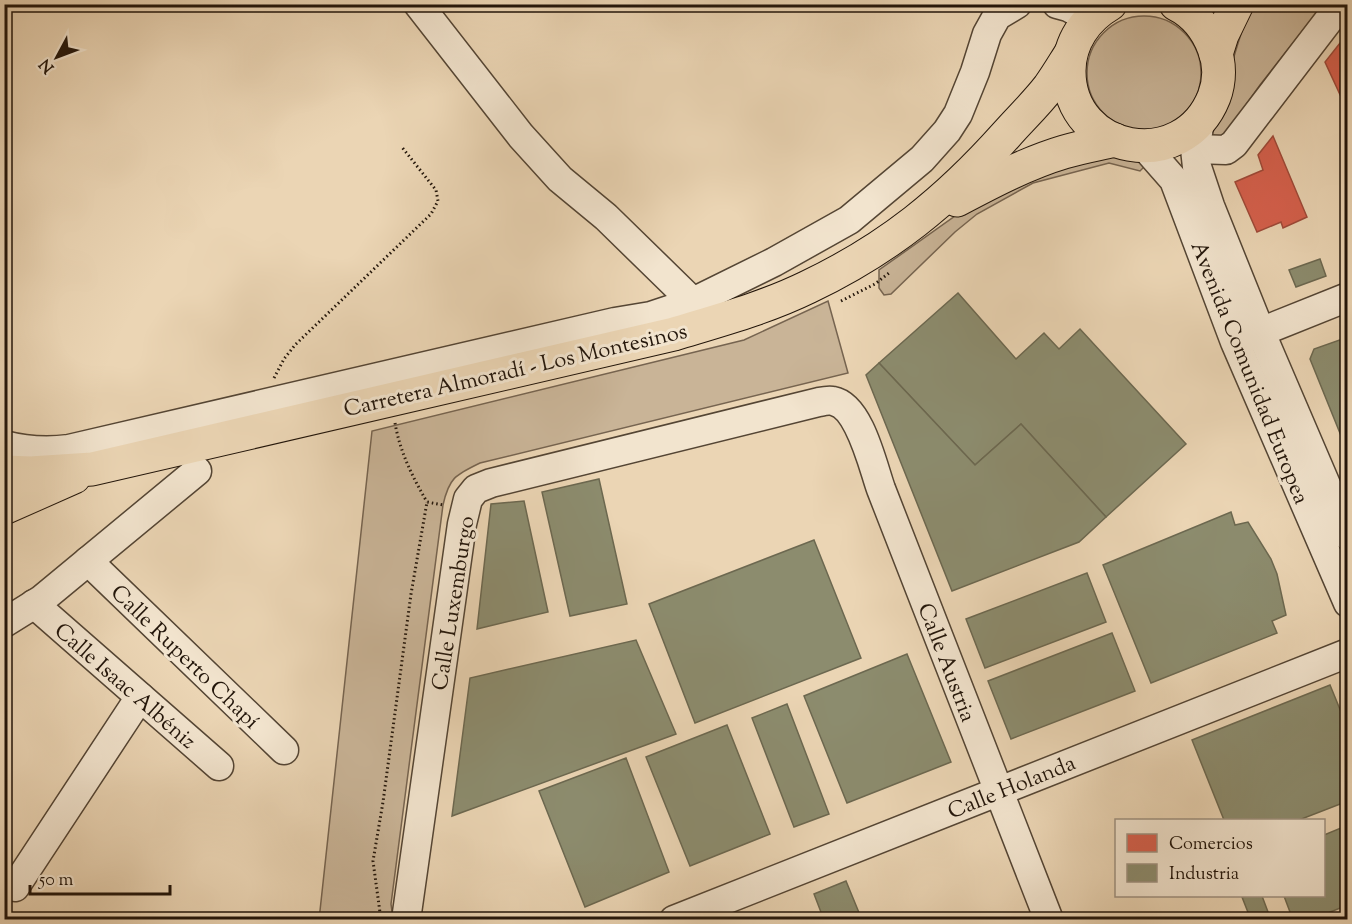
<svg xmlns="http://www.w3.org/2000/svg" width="1352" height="924" font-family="'Sorts Mill Goudy',serif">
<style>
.green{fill:#c9b497;stroke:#766450;stroke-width:1.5}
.shops{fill:#d6604d;stroke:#a04a39;stroke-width:1.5}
.industry{fill:#8c8c6e;stroke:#6c6850;stroke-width:1.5}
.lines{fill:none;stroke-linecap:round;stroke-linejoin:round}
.minor-casing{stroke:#544534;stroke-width:31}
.major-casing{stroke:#22150a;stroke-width:35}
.path{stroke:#22150a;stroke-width:3;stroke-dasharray:1.5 3;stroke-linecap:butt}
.minor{stroke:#f2e4ce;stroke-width:28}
.major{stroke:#ebd5b4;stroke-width:33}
.labels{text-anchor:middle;stroke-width:6;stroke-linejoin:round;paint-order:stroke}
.street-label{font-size:22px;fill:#22150a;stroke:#f2e4ce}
</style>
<rect width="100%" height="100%" fill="#ebd5b4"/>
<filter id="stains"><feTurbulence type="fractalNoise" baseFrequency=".00333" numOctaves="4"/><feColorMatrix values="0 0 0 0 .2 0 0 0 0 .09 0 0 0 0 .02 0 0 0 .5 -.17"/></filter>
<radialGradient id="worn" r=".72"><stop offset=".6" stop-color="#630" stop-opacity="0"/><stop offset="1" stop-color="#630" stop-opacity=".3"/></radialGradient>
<!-- green -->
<g class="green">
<path d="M1252,5H1323L1260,85L1222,139L1209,136C1227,93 1233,47 1252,5Z"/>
<circle cx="1144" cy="73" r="57"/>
<path d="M1106,152L1148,163L1140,171L1109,163L1033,183L977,214L955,232L891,294L884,295L879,288V270L972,204Z"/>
<path d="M828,301L848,373L480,463C455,475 449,478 443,505L391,904L393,919L319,920L372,431L744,340Z"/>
</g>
<!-- shops -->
<g class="shops">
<path d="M1348,33V112L1325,62Z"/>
<path d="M1273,136L1307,217L1283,228L1281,222L1257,232L1235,182L1263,170L1258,155Z"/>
</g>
<!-- industry -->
<g class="industry">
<path d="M1320,259L1326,276L1296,287L1289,270Z"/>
<path d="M958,293L1016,359L1044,333L1059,349L1080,329L1186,444L1106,517L1021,424L975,465L879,363Z"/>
<path d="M1348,337V453L1310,359L1314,349Z"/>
<path d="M879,363L975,465L1021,424L1106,517L1079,542L952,591L866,375Z"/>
<path d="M599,479L627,604L570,616L542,492Z"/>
<path d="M524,501L548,612L477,629L491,504Z"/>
<path d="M1231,512L1235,525L1248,522L1271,559L1277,574L1286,615L1272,621L1277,633L1151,683L1103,565Z"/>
<path d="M814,540L861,658L695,723L649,604Z"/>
<path d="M1087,573L1106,622L985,668L966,619Z"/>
<path d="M1112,633L1135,691L1011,739L988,681Z"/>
<path d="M636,640L676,734L452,816L470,678Z"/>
<path d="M907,654L951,762L847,803L804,696Z"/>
<path d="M1330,685L1348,729V801L1299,820H1224L1192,740Z"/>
<path d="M787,704L829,814L794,827L752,718Z"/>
<path d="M727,725L770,834L690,866L646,757Z"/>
<path d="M626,758L669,872L585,907L539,791Z"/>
<path d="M1348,825V905L1310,920H1293L1284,896H1324V835Z"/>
<path d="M846,881L862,920H824L814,894Z"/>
<path d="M1246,896H1262L1271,920H1251L1242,897Z"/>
</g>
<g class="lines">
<defs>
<g id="minor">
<path d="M418,4L521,136L560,179L606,217L693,302L774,262L849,220L922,159L947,131L958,114L975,72L987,34L997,16L1017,4"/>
<path d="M1057,4L1068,7L1090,19"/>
<path d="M1200,122L1195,149L1197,167L1210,206L1261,333L1348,536"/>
<path d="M1145,147L1174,180L1235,342L1348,603"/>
<path d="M1195,149L1226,150L1234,144L1341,4"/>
<path d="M1243,339L1348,297"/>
<path d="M4,445C27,451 46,452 69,449L615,322L651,316L693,302"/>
<path d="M88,561L284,750"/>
<path d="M34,604L219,766"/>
<path d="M4,623L41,600L197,471"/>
<path d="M15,887L140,697"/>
<path d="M406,920L462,524L468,499L476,489L491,483L819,402C824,401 829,400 833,401C860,406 873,467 881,489L1049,920"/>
<path d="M674,920L1348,653"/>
</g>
<g id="major">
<path d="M1110,4C1086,18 1069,42 1069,71C1069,154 1183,175 1214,97C1220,81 1220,63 1214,48C1207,29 1194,13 1176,4"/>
<path d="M1216,54L1222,35L1237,4"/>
<path d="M957,200C991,182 1027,163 1064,152C1080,147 1098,144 1115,140"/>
<path d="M4,472L31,473L92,469L674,334C720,320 765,308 808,287C888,249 947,201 1006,135C1020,119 1036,104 1049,87C1057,76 1064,64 1071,53"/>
<path d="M4,508L74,477"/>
</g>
</defs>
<!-- minor casing -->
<use href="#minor" class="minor-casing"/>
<!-- major casing -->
<use href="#major" class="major-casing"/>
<!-- path -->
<g class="path">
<path d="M841,301L875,284L889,273"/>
<path d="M274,378L284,359L295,345L431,214L438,201L436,190L401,146"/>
<path d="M395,423C400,452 412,476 427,502"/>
<path d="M381,920L373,861L383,802L411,594L427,502L443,505"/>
</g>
<!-- minor -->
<use href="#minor" class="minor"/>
<!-- major -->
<use href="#major" class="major"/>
</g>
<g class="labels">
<!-- street labels -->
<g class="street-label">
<text transform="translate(515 369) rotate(-13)" y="8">Carretera Almoradí - Los Montesinos</text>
<text transform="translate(1251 372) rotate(68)" y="8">Avenida Comunidad Europea</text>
<text transform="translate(452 603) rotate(-81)" y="8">Calle Luxemburgo</text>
<text transform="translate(186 656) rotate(44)" y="8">Calle Ruperto Chapí</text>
<text transform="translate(948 662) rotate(69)" y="8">Calle Austria</text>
<text transform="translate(126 685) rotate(41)" y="8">Calle Isaac Albéniz</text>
<text transform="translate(1011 786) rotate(-22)" y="8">Calle Holanda</text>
</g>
</g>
<!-- margin -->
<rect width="1352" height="924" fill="none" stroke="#ebd5b4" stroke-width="24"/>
<rect x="6" y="6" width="1340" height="912" fill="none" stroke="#22150a" stroke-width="3"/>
<rect x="12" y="12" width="1328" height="900" fill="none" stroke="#22150a" stroke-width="1.5"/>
<!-- legend -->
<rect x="1115" y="819" width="210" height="78" fill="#f2e4ce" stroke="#9f9180" stroke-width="1.5"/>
<rect x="1127" y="834" width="30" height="18" fill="#d6604d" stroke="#9f9180" stroke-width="1.5"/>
<text x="1169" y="849" font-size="18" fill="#22150a">Comercios</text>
<rect x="1127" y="864" width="30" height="18" fill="#8c8c6e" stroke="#9f9180" stroke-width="1.5"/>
<text x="1169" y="879" font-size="18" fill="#22150a">Industria</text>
<!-- north arrow -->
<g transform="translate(57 57) rotate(229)" stroke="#f2e4ce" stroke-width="4.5" paint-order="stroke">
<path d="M0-4.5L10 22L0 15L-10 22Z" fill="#22150a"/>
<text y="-9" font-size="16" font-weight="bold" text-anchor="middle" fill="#22150a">N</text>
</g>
<!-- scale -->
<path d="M30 885v9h140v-9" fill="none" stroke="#22150a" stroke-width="3"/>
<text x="39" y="885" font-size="18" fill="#22150a" stroke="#f2e4ce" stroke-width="4.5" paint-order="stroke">50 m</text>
<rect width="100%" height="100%" filter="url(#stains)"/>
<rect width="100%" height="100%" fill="url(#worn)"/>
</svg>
